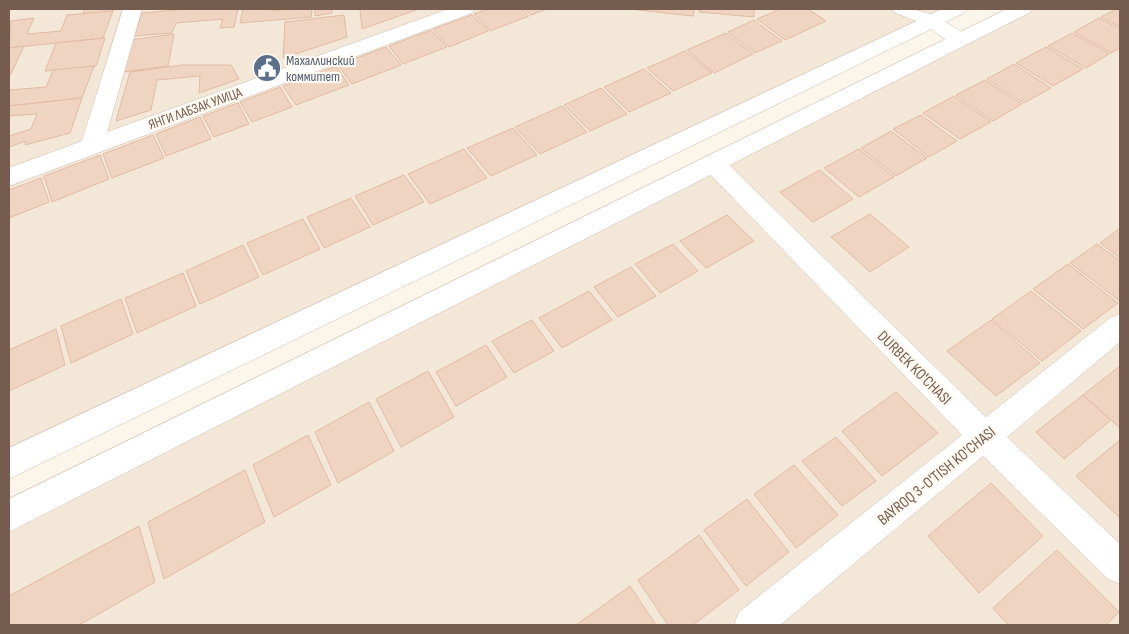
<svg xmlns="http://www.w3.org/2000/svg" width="1129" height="634" font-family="'Sofia Sans Condensed',sans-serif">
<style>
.residential{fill:#f3e7d8}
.building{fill:#f0d4c2;stroke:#e2bba3}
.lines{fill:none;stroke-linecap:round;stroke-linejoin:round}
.street-casing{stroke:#cebdb0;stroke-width:1}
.secondary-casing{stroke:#d3bfb0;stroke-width:1}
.street{fill:#fff;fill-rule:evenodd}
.secondary{fill:#fff;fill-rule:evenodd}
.labels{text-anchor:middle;stroke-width:4.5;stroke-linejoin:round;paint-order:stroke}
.far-service-label{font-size:14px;fill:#4e5e75;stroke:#fef9f0;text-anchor:start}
.far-street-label{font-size:14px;fill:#765c4e;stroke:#fef9f0}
.street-label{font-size:16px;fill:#765c4e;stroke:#fef9f0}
</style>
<rect width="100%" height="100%" fill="#fcf5e9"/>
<!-- residential -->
<g class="residential">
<path d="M9,9H957L9,464Z"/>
<path d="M1022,9H1120V625H9V516Z"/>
</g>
<!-- building -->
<g class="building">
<path d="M85,9H114L113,11L83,14Z"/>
<path d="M189,9H238L234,27L220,28L223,19L176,23L172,33L134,36L142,13Z"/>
<path d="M243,9L277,10L312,9L311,17L240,23Z"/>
<path d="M315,9H332V13L315,16Z"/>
<path d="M360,9H416V10L362,29Z"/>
<path d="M489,9H522L529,16L490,31L474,14Z"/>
<path d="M525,9H547L531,15Z"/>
<path d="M629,9H694L693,16Z"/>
<path d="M700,9H754V17L699,12Z"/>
<path d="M780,9H808L826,21L785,40L757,19Z"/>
<path d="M1116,9H1120V27L1101,17Z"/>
<path d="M113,11L103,38L9,48L11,21L34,18L27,34L61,31L67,15Z"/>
<path d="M344,15L347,37L283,58L285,22Z"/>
<path d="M472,15L488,31L449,47L433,29Z"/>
<path d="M1099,18L1120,29V48L1111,53L1074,32Z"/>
<path d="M754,20L782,41L755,53L728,32Z"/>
<path d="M431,30L447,47L403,64L389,46Z"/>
<path d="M726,33L753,54L714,73L687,50Z"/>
<path d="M1072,33L1109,54L1086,68L1048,46Z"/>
<path d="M174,34L168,66L123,72L130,40Z"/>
<path d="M105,38L96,66L45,71L56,43Z"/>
<path d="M24,46L11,74L9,75V48Z"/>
<path d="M386,47L401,65L352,84L338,65Z"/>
<path d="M1046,47L1083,69L1053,86L1016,63Z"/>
<path d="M685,51L712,73L673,91L647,68Z"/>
<path d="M1014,64L1051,88L1024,103L987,79Z"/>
<path d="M182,65H231L239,79L199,93L200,76L157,80L151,110L116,121L130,72Z"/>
<path d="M94,66L82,98L9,106V90L46,87L53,70Z"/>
<path d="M336,66L349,85L296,105L283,86Z"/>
<path d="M644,69L671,93L629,112L604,87Z"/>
<path d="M985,80L1022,104L993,121L956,95Z"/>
<path d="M280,87L292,107L252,122L240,102Z"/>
<path d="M601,88L627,114L590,131L564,105Z"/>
<path d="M954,96L991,122L960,139L923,113Z"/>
<path d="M82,98L70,133L25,145L26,141L9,147V136L31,129L37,114L9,116V106Z"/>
<path d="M238,103L249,124L214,137L203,116Z"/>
<path d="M562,106L587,132L540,154L515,127Z"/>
<path d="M921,115L957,141L929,157L893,129Z"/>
<path d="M200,117L211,139L166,156L156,134Z"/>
<path d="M513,128L537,155L491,176L467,148Z"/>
<path d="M891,131L927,158L896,176L861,148Z"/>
<path d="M153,135L164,158L112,178L103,154Z"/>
<path d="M464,149L487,178L430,204L408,174Z"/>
<path d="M859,149L894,177L859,197L824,168Z"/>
<path d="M100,155L109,179L52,202L44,176Z"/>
<path d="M820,170L853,199L813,222L780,192Z"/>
<path d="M404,175L424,202L373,225L355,196Z"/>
<path d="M41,178L49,202L9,218V190Z"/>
<path d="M351,198L370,227L324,248L307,217Z"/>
<path d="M870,214L909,247L870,272L831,237Z"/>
<path d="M727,215L754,241L706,268L680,241Z"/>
<path d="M303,219L320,249L263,275L247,243Z"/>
<path d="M1120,228V258L1100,243Z"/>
<path d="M673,244L698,271L660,293L635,264Z"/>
<path d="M1097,244L1120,261V301L1070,263Z"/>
<path d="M243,245L259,277L200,304L186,271Z"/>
<path d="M1068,264L1118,303L1083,329L1033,289Z"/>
<path d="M631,267L656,296L618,317L594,287Z"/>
<path d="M183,273L196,306L137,333L125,298Z"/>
<path d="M589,291L612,320L562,348L539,318Z"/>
<path d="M1031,291L1081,331L1042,361L992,319Z"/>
<path d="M121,299L133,334L71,363L61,326Z"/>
<path d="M532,320L554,351L514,373L492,341Z"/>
<path d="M991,320L1040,363L996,396L947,351Z"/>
<path d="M56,329L65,365L9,391V350Z"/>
<path d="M486,345L507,377L456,406L436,372Z"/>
<path d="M1120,366V428L1083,395Z"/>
<path d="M428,371L454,417L401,447L376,399Z"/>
<path d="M896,392L938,433L882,476L842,431Z"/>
<path d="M1083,395L1111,420L1064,459L1036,432Z"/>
<path d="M369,402L394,451L338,483L315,432Z"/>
<path d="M308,435L331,485L274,517L253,465Z"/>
<path d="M836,437L876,481L842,506L802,461Z"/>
<path d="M1120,440V518L1076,476Z"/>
<path d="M794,465L838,515L796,548L754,494Z"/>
<path d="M245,470L265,522L164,579L148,522Z"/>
<path d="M991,483L1043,536L979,593L928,536Z"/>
<path d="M747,499L789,552L746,586L704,530Z"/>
<path d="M139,526L155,582L79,625H9V596Z"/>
<path d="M699,535L739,590L693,625H668L638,580Z"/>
<path d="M1057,550L1119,612L1106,625H1008L993,608Z"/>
<path d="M630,586L656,625H576Z"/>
</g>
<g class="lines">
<defs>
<g id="street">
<path d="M123,9H142L107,132L448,9H475L472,13L9,186V168L82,141Z"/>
<path d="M892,9C925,7 941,18 967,36L970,40L967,44C950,49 939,33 925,25C916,20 905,17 895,13Z"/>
<path d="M713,155L721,157L986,417L1110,318L1120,314V342L1007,437L1120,544V584L1108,579L983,456L780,625H734L739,612L962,435L705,169L701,163L705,157Z"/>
</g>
<g id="secondary">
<path d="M942,9H967L964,13L9,479V448Z"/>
<path d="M1007,9H1032L1029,13L9,532V499Z"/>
</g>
</defs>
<!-- street casing -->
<use href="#street" class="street-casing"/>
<!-- secondary casing -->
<use href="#secondary" class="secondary-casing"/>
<!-- street -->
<use href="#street" class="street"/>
<!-- secondary -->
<use href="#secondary" class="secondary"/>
</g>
<!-- icons -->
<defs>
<symbol id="civic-disc" viewBox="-11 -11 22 22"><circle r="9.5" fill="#5c6f8a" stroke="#fef9f0"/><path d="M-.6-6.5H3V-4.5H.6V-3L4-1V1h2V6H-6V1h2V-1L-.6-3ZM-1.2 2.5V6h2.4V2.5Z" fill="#fff"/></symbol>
</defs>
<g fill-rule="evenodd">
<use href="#civic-disc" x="251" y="52" width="32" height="32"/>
</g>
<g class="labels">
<!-- far-service labels -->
<g class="far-service-label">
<text x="286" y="65">Махаллинский<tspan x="286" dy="16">коммитет</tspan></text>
</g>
<!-- far-street labels -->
<g class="far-street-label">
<text transform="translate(195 108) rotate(-20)" y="5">ЯНГИ ЛАБЗАК УЛИЦА</text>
</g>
<!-- street labels -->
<g class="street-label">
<text transform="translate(915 367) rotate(45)" y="6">DURBEK KO'CHASI</text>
<text transform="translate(936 475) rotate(-39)" y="6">BAYROQ 3-O'TISH KO'CHASI</text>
</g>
</g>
<!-- border -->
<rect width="1129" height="634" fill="none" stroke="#765c4e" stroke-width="20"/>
</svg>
